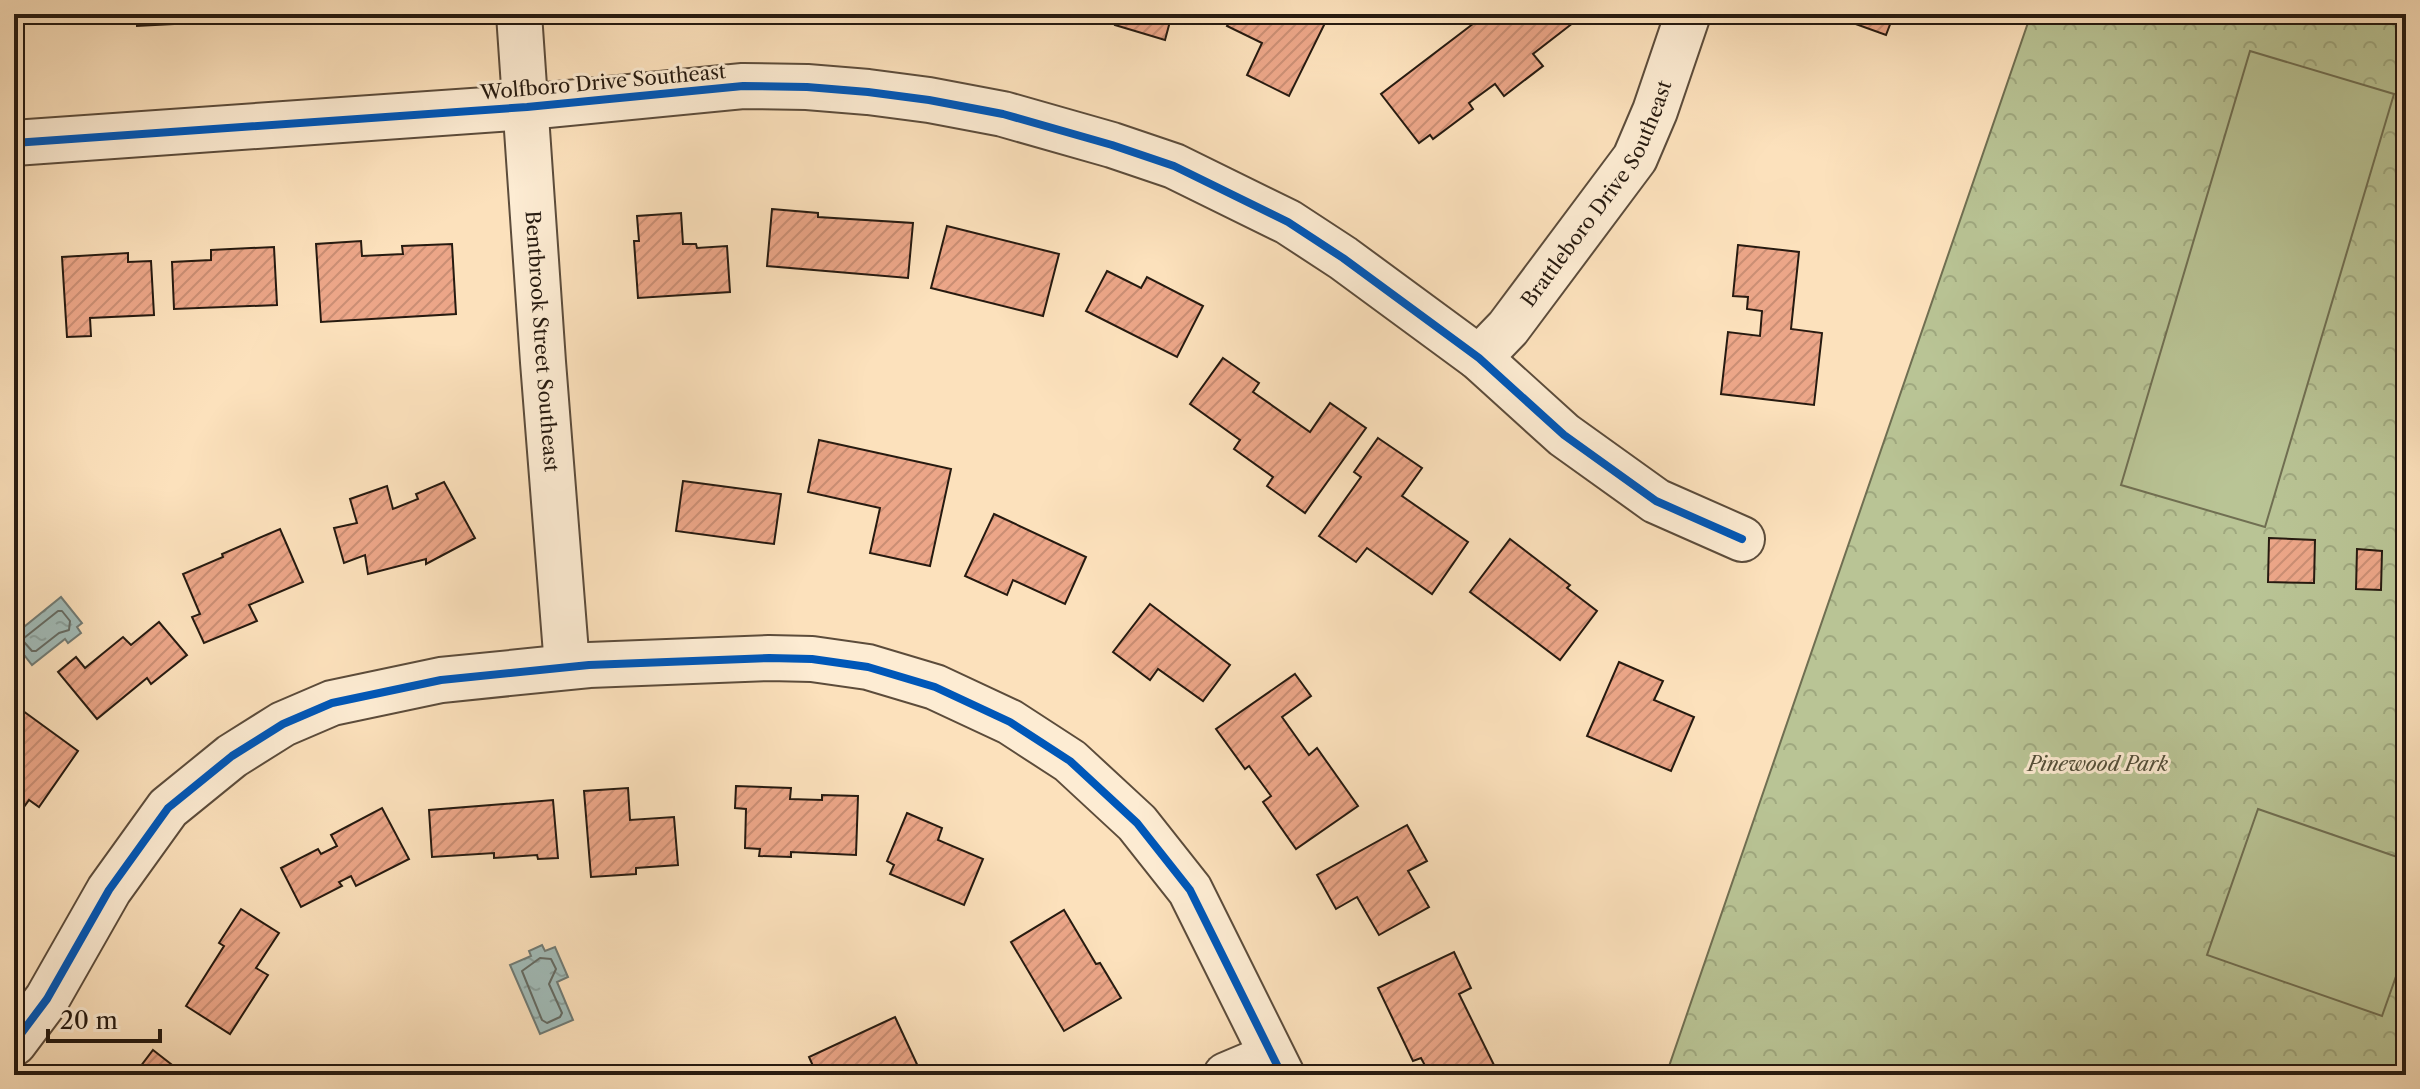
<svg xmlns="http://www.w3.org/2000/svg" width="2420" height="1089" font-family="'Libre Caslon Text',serif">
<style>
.park{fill:url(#park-crowns);stroke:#706f52;stroke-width:2}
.pitch{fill:#b9c495;stroke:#706f52;stroke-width:2}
.water{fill:url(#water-ripples);stroke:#707b75;stroke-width:2}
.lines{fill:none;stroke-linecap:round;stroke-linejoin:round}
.shore{stroke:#646b64;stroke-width:2}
.building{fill:url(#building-hatch);stroke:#261a10;stroke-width:2}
.minor-casing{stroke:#5c4c3b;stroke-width:48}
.minor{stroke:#fdecd3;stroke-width:44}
.cycleway-casing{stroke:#fdecd3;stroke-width:13}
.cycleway{stroke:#0057b8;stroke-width:8}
.labels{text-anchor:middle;stroke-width:6;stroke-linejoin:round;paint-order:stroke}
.street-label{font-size:20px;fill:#261a10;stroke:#fdecd3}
.park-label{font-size:20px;font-style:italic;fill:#524d38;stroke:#fdecd3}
</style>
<defs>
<pattern id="park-crowns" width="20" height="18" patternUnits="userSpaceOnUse" patternTransform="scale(2)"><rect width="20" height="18" fill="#b9c495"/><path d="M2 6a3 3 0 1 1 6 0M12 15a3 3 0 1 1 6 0" fill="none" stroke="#9fa87f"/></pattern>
<pattern id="water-ripples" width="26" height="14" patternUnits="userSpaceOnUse" patternTransform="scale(2)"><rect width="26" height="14" fill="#a1bcb9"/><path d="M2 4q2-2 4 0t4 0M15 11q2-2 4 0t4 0" fill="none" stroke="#8aa19e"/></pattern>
<pattern id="building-hatch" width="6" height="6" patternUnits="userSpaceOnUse" patternTransform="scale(2)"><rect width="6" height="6" fill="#eca688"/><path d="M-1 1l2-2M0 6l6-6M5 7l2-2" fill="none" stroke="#ca8e74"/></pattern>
</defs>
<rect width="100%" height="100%" fill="#fce1bc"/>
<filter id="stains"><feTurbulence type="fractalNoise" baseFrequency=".0025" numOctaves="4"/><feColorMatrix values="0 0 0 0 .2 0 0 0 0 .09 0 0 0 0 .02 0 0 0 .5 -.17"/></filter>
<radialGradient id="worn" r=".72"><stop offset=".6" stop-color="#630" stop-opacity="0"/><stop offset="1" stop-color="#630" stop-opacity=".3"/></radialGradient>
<!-- park -->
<path class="park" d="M2031,14H2406V1075H1666Z"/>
<!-- pitch -->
<g class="pitch">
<path d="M2250,51L2394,94L2265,527L2121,485Z"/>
<path d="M2258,809L2406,860V948L2382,1016L2207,955Z"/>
</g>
<!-- water -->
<g class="water">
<path d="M61,597L82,623L77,627L81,633L68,643L65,639L32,665L14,642V635Z"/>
<path d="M542,945L545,951L555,947L568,977L557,982L573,1020L540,1034L510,965L531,956L529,951Z"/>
</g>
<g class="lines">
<!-- shore -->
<g class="shore">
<path d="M58,611H62L70,621L69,630L59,633L36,651H32L24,642V638Z"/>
<path d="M540,958L551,959L556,969L549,984L562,1013L560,1017L547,1023L542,1020L522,971Z"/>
</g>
</g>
<!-- building -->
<g class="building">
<path d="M22,14H108L27,19Z"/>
<path d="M137,14H268V19L137,26Z"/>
<path d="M1118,14H1172L1165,40L1115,25Z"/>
<path d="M1233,14H1321L1328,17L1289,96L1247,75L1262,43L1227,26Z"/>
<path d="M1486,14H1580L1582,16L1533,54L1543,66L1504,96L1495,84L1469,103L1473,109L1433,139L1430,135L1419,143L1381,94Z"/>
<path d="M1828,14H1894L1886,35Z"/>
<path d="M772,209L818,213V217L913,223L908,278L767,266Z"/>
<path d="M681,213L683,244H696L697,248L727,246L730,292L638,298L634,241H639L637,216Z"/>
<path d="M947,226L1059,254L1043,316L931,288Z"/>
<path d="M361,241L362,256L403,254L402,246L452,244L456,314L321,322L316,244Z"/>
<path d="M1738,245L1799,252L1791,329L1822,333L1814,405L1721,394L1728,332L1760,336L1762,311L1747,309L1748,297L1733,296Z"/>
<path d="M274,247L277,305L174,309L172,262L211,260V250Z"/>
<path d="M128,253V262L151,261L154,315L90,318L91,336L67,337L62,257Z"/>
<path d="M1107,271L1141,288L1147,277L1203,306L1177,357L1086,311Z"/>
<path d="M1223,358L1259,383L1253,392L1310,432L1330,403L1366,428L1305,513L1267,486L1273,477L1234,449L1240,440L1190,404Z"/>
<path d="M1378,438L1422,468L1402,496L1468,542L1432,594L1367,548L1356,562L1319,536L1361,477L1354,472Z"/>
<path d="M819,440L951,469L930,566L870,553L880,508L808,492Z"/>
<path d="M683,481L781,494L774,544L676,531Z"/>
<path d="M444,482L475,538L426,564V559L368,574L365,555L344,563L334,528L357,523L350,499L387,486L393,509L418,499L416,494Z"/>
<path d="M994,514L1086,557L1065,604L1013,580L1007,595L965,576Z"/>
<path d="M280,529L303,582L249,605L257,621L204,643L192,617L200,614L183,574L223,557L222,554Z"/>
<path d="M2269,538L2315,540L2314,583L2268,582Z"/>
<path d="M1510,539L1570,585L1567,588L1597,611L1560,660L1470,592Z"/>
<path d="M2357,549L2382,551L2381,590L2356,589Z"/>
<path d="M1150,604L1230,665L1203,701L1158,669L1150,680L1113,652Z"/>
<path d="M159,622L187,655L151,684L147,678L97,719L58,672L76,657L85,668L123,637L131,645Z"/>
<path d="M1619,662L1663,681L1654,700L1694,717L1671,771L1587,736Z"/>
<path d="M1295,674L1311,696L1282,717L1309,755L1317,748L1358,806L1296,849L1263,802L1271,796L1249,766L1245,769L1216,729Z"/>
<path d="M19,708L78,751L39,807L29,800L14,821V746L20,739L14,735V716Z"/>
<path d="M736,786L791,788L790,799L822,800V795L858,796L856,855L791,852V857L759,856L760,849L745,848L746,809L735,808Z"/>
<path d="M628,788L630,820L674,817L678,865L636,868V874L591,877L584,791Z"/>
<path d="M553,800L558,858L538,859L537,855L494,858V853L432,857L429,810Z"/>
<path d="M382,808L409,859L356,886L351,876L339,882L342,886L301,907L281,868L318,849L321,854L337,846L331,835Z"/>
<path d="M907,813L942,828L938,840L983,859L964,905L890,874L894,865L887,861Z"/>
<path d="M1407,825L1427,861L1408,871L1429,907L1379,935L1357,897L1336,909L1317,875Z"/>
<path d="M241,909L279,933L256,968L268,975L230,1034L186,1006L224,946L219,943Z"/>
<path d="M1064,910L1096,964L1100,963L1121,998L1064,1031L1011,942Z"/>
<path d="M1454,952L1471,988L1459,994L1494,1065L1474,1075H1430L1421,1058L1413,1061L1378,988Z"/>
<path d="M895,1017L922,1075H817L809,1057Z"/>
<path d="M153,1050L185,1075H134Z"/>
</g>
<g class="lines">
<defs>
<g id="minor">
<path id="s1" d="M519,14L543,362L567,666"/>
<path d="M14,143L527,107L743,86L807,87L868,92L929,100L1003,114L1112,145L1174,166L1288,222L1343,258L1479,358L1564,435L1656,501L1742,539"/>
<path id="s2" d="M1479,358L1508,328L1635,158L1655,111L1688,14"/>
<path d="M14,1043L47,999L109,890L168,808L232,756L283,724L332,703L441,680L589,665L769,658L812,659L868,667L935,687L1010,722L1070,761L1137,823L1190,890L1282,1075"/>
<path d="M1226,1075L1271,1056"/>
</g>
</defs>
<!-- minor casing -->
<use href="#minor" class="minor-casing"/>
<!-- minor -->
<use href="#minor" class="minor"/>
<defs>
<g id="cycleway">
<path d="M14,143L527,107L743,86L807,87L868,92L929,100L1003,114L1112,145L1174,166L1288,222L1343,258L1479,358L1564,435L1656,501L1742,539"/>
<path d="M14,1043L47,999L109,890L168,808L232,756L283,724L332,703L441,680L589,665L769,658L812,659L868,667L935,687L1010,722L1070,761L1137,823L1190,890L1282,1075"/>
</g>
</defs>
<!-- cycleway casing -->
<use href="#cycleway" class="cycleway-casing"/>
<!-- cycleway -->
<use href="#cycleway" class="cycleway"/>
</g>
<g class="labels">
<!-- street labels -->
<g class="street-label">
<text transform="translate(603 82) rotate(-5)" y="7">Wolfboro Drive Southeast</text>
<text dy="7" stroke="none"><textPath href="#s2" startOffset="204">Brattleboro Drive Southeast</textPath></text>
<text dy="7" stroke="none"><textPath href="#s1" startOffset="328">Bentbrook Street Southeast</textPath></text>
</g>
<!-- park labels -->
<g class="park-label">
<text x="2098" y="771">Pinewood Park</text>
</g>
</g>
<!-- margin -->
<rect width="2420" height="1089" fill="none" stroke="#fce1bc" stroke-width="48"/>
<rect x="16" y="16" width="2388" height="1057" fill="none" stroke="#261a10" stroke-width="4"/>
<rect x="24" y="24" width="2372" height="1041" fill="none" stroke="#261a10" stroke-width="2"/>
<!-- scale -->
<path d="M48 1029v12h112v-12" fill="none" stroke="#261a10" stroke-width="4"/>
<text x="60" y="1029" font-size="24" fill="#261a10" stroke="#fdecd3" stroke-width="6" paint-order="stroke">20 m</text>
<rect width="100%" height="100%" filter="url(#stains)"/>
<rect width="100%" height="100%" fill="url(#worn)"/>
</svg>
